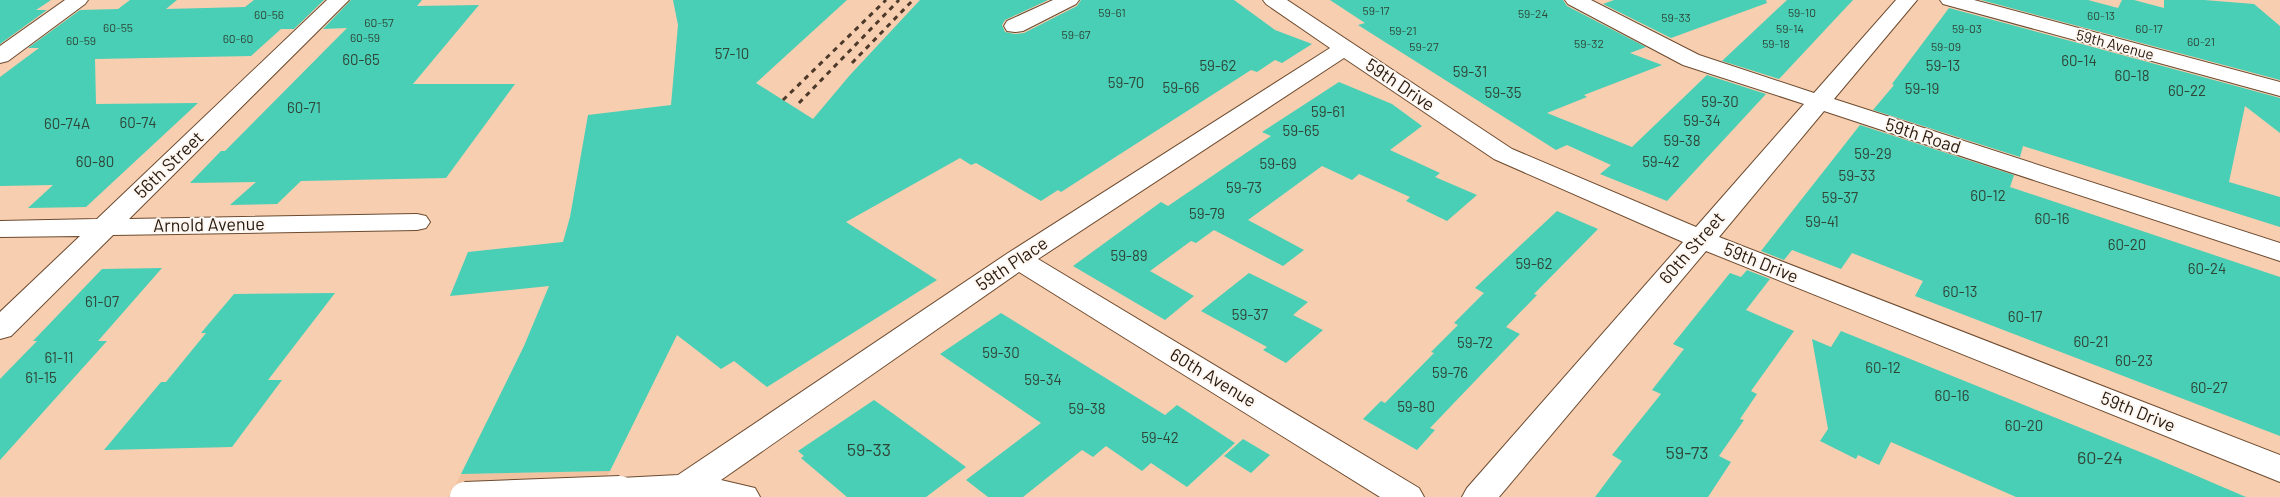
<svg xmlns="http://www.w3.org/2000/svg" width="2280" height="497" font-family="Barlow,sans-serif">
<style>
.built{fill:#f1c29f}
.building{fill:#48cfb6}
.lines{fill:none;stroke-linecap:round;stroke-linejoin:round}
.minor-casing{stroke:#6d4b30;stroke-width:2}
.minor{fill:#fff;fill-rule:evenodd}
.rail{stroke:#4c392a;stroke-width:3;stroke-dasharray:5 5;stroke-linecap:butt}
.minor-bridge-casing{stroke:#6d4b30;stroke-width:32;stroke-linecap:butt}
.minor-bridge{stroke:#fff;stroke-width:30}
.labels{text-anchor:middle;stroke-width:4;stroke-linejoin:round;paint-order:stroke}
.far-number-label{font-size:12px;fill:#2f4637}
.far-street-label{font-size:15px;fill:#27190d;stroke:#fef6f0}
.number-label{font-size:15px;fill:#2f4637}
.street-label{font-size:18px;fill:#27190d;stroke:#fef6f0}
.near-number-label{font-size:18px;fill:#2f4637}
</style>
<rect width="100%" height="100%" fill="#f7ceaf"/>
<!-- built -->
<path class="built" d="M610,471L594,497H449L461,474Z"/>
<!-- building -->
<g class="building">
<path d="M0,0H51L36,10H47L0,44Z"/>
<path d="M130,0H177L166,9L245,7L254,0H324L294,29H281L251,56L95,59L96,104L198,103L86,207L28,208L53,185L0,186V77L39,48H28L80,10L118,9Z"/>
<path d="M351,0H422L417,6L479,5L413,84H515L446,178L301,181L277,204L230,205L256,182L190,183L221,151H225L347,28L323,29Z"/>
<path d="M673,0H847L756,83L813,119L850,75L920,0H1048L1005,20L1002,25L1005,32L1015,34L1024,33L1077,6L1081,0H1234L1275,30L1312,44L1282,63L1275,60L1257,72L1251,70L1061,192L1058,190L1041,201L976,163L971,165L960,158L846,222L937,280L767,387L734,361L721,369L677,335L610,471L461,474L524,346L549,286L450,296L468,252L563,242L570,217L588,115L671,105L678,25Z"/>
<path d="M1330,0H1563L1567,6L1646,47L1630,53L1662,65L1584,95L1587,97L1547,113L1632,147L1707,75L1766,94L1667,201L1600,174L1611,165L1567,145L1556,150L1358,25L1365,23Z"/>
<path d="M1614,0H1766L1767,3L1671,38L1603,4Z"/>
<path d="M1787,0H1853L1779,79L1722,61Z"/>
<path d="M1981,0H2088L2118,8L2122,0H2134L2164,8V0H2204L2254,4L2280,26V80Z"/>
<path d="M1949,8L2280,98V133L2245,106L2229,182L2280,197V227L2023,146L2020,157L1873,110L1894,85L1892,84Z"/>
<path d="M1339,82L1392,104L1422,126L1390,150L1440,173L1435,177L1477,195L1447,221L1406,201L1410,197L1359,174L1352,180L1322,166L1248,220L1304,250L1283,266L1214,230L1196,243L1191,241L1150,271L1194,296L1165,320L1073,266L1161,202L1168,206L1271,136L1262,132Z"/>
<path d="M1860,125L2014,175L2010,187L2280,277V436L1915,296L1923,281L1852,253L1841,269L1792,250L1784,260L1761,251Z"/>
<path d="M1557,211L1598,229L1534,294L1537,295L1506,327L1520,334L1430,428L1435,430L1417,450L1363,419L1381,401L1385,403L1434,353L1431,352L1458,325L1454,323L1484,293L1475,288Z"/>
<path d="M162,268L98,341H107L0,460V379L37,341H33L102,269Z"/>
<path d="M1747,270L1770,279L1746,310L1794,331L1751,391L1757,394L1740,419L1744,420L1719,456L1731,462L1708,497H1595L1622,461L1612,455L1661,394L1652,390L1684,349L1673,344L1730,273L1741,277Z"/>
<path d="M1249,273L1308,302L1293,315L1323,330L1286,363L1263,350L1267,347L1201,311Z"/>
<path d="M335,293L268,380H282L232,447L104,450L161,382H166L206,333H201L234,294Z"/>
<path d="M1001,313L1165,415L1177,405L1235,443L1187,487L1151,463L1142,471L1106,446L1093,457L1082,450L1023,497H988L966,480L1041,423L940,354Z"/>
<path d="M1841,331L2155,458L2246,497H2016L1891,442L1879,465L1858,455L1856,459L1820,441L1828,429L1812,339L1831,347Z"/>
<path d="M874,400L895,415L966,467L926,497H847L801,458L804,456L798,451Z"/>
<path d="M1243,439L1270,455L1251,473L1224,456Z"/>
</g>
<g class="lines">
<defs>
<g id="minor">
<path d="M65,0H88L85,4L8,61L0,63V46Z"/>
<path d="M327,0H349L129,219L417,214L426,216L430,222L426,228L417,230L113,235L11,336L0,339V312L80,236L0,237V221L97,219Z"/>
<path d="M1053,0H1079L1076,4L1023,31L1015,32L1007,31L1004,26L1007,21Z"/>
<path d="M1263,0H1287L1512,149L1696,227L1804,104L1683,65L1568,4L1565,0H1591L1699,55L1814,93L1896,0H1917L1834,99L2280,243V261L1824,111L1719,237L2280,455V482L1706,251L1499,497H1462L1467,488L1683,242L1494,159L1344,58L1038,259L1419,488L1424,497H1380L1019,272L721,480L755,488L760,497H606L603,491L608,482L620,478L678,475L1008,253L1330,48L1266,4Z"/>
<path d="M1940,0H1974L2280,82V96L1943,4Z"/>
</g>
</defs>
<!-- minor casing -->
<use href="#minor" class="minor-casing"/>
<!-- minor -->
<use href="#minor" class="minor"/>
<!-- rail -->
<g class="rail">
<path d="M852,63L913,0"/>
<path d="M783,100L886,0"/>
<path d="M799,103L899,0"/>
</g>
<defs>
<path id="minor-bridge" d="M465,497L620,491"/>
</defs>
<!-- minor-bridge casing -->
<use href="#minor-bridge" class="minor-bridge-casing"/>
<!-- minor-bridge -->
<use href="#minor-bridge" class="minor-bridge"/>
</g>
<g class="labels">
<!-- far-number labels -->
<g class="far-number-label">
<text x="1376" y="15">59-17</text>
<text x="1112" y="17">59-61</text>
<text x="1802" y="17">59-10</text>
<text x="1533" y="18">59-24</text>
<text x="269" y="19">60-56</text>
<text x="2101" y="20">60-13</text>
<text x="1676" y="22">59-33</text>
<text x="379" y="27">60-57</text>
<text x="118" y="32">60-55</text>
<text x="1790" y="33">59-14</text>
<text x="1967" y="33">59-03</text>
<text x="2149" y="33">60-17</text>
<text x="1403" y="35">59-21</text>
<text x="1076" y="39">59-67</text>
<text x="365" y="42">60-59</text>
<text x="238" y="43">60-60</text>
<text x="81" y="45">60-59</text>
<text x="2201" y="46">60-21</text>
<text x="1589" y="48">59-32</text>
<text x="1776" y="48">59-18</text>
<text x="1424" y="51">59-27</text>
<text x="1946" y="51">59-09</text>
</g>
<!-- far-street labels -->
<g class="far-street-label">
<text transform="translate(2115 45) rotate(15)" y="5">59th Avenue</text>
</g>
<!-- number labels -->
<g class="number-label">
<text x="732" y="59">57-10</text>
<text x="361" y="65">60-65</text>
<text x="2079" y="66">60-14</text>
<text x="1218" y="71">59-62</text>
<text x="1943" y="71">59-13</text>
<text x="1470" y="77">59-31</text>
<text x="2132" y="81">60-18</text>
<text x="1126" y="88">59-70</text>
<text x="1181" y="93">59-66</text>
<text x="1922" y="94">59-19</text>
<text x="2187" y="96">60-22</text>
<text x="1503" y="98">59-35</text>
<text x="1720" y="107">59-30</text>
<text x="304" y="113">60-71</text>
<text x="1328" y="117">59-61</text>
<text x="1702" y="126">59-34</text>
<text x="138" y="128">60-74</text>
<text x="67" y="129">60-74A</text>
<text x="1301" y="136">59-65</text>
<text x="1682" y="146">59-38</text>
<text x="1873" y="159">59-29</text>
<text x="95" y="167">60-80</text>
<text x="1661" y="167">59-42</text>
<text x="1278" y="169">59-69</text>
<text x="1857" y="181">59-33</text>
<text x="1244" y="193">59-73</text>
<text x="1988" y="201">60-12</text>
<text x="1840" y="203">59-37</text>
<text x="1207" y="219">59-79</text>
<text x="2052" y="224">60-16</text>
<text x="1822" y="227">59-41</text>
<text x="2127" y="250">60-20</text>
<text x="1129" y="261">59-89</text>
<text x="1534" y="269">59-62</text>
<text x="2207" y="274">60-24</text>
<text x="1960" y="297">60-13</text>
<text x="102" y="307">61-07</text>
<text x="1250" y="320">59-37</text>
<text x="2025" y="322">60-17</text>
<text x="2091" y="347">60-21</text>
<text x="1475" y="348">59-72</text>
<text x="1001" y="358">59-30</text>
<text x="59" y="363">61-11</text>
<text x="2134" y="366">60-23</text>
<text x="1883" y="373">60-12</text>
<text x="1450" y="378">59-76</text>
<text x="41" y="383">61-15</text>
<text x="1043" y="385">59-34</text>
<text x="2209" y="393">60-27</text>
<text x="1952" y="401">60-16</text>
<text x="1416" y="412">59-80</text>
<text x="1087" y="414">59-38</text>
<text x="2024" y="431">60-20</text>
<text x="1160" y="443">59-42</text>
</g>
<!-- street labels -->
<g class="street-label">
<text transform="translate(1400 85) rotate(34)" y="6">59th Drive</text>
<text transform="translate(1923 136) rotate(18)" y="6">59th Road</text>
<text transform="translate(169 165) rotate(-44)" y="6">56th Street</text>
<text transform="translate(209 225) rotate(-1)" y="6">Arnold Avenue</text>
<text transform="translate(1692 248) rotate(-49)" y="6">60th Street</text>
<text transform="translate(1761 263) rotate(22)" y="6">59th Drive</text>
<text transform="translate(1012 264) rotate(-34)" y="6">59th Place</text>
<text transform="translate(1213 378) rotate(31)" y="6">60th Avenue</text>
<text transform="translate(2138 412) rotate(22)" y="6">59th Drive</text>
</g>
<!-- near-number labels -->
<g class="near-number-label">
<text x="869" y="456">59-33</text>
<text x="1687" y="459">59-73</text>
<text x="2100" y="464">60-24</text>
</g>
</g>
</svg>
